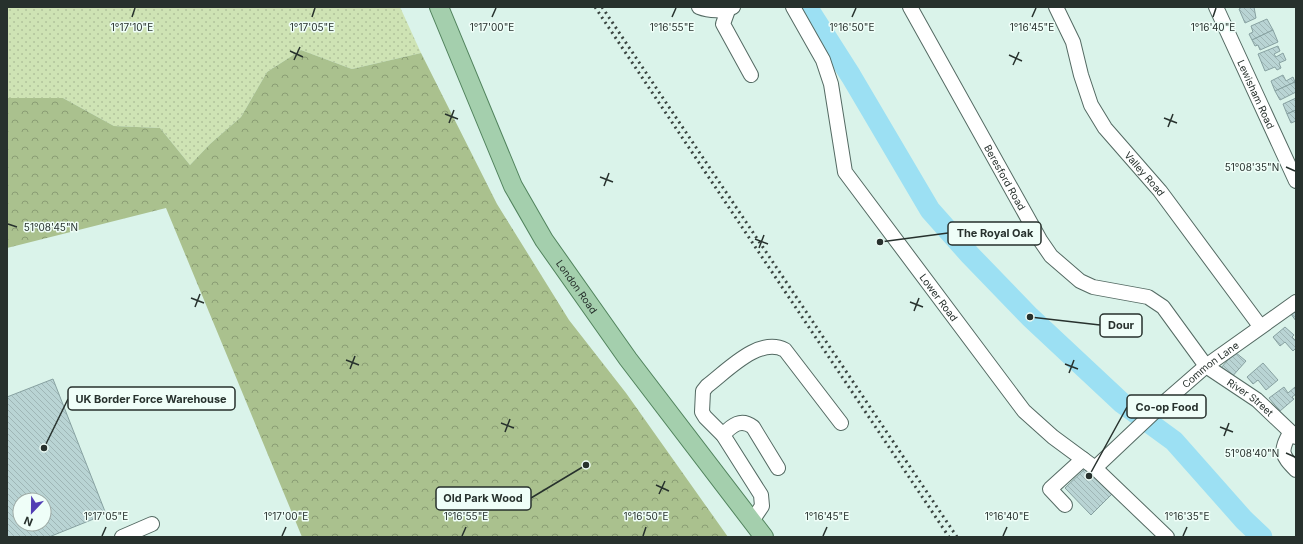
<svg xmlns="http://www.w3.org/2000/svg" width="1303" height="544" font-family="Inter,sans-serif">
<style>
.grass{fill:url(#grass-dots)}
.forest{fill:url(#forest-crowns)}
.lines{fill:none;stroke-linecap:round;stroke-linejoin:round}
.river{stroke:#9ce0f3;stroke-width:21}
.building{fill:url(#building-back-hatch);stroke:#87a1a1;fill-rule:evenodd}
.minor-casing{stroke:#546a63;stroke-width:16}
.major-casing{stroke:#51835d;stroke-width:20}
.minor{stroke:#fff;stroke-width:14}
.major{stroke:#a4cfad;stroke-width:18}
.rail{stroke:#3a4541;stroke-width:3;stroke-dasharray:2 4;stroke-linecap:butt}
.ticks{fill:none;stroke:#27312d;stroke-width:1.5}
.labels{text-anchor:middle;stroke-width:3;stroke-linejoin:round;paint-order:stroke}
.street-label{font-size:10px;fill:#27312d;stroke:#effef8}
.ticks-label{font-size:10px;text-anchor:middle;fill:#27312d;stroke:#effef8;stroke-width:3;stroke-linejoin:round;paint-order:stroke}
.leader{fill:none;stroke:#27312d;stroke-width:1.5}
.callout-dot{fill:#27312d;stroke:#effef8;stroke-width:1.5}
.callout{fill:#effef8;stroke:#27312d;stroke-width:1.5}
.callout-label{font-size:11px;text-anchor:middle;font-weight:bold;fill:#27312d}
</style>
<defs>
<pattern id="grass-dots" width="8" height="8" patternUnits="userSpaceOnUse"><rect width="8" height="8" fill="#cee3b4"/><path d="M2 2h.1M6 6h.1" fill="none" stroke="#b1c39b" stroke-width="1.8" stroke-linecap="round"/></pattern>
<pattern id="forest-crowns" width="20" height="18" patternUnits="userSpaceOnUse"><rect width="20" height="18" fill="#aac18e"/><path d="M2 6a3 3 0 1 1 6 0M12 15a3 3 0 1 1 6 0" fill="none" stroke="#8a9d74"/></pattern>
<pattern id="building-back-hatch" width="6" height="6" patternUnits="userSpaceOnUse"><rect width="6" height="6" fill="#b9d4d4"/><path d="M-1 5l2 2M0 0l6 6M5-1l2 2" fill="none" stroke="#9fb6b6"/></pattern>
</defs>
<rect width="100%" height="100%" fill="#daf3ea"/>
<!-- grass -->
<path class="grass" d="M7,7H400L421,53L352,69L301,50L267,72L241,117L210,144L190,165L160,128L114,126L63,98H7Z"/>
<!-- forest -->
<path class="forest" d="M301,50L352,69L421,53L497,204L569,320L626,393L728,537H302L166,208L7,248V98H63L114,126L160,128L190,165L210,144L241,117L267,72Z"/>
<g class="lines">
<!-- river -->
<path class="river" d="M807,7L851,76L930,210L970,255L1030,317L1122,403L1174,441L1244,520L1262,537"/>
</g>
<!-- building -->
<g class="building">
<path d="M1242,7H1254L1256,18L1245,23L1239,9Z"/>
<path d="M1267,19L1273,30L1252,40L1249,34L1253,32L1251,26Z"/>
<path d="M1273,30L1278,42L1260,50L1258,45L1255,46L1252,40Z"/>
<path d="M1278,46L1280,51L1274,54L1276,57L1283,53L1286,60L1279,63L1281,68L1277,70L1275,67L1265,71L1258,54Z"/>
<path d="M1283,75L1286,81L1293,77L1295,82L1275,91L1271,81Z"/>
<path d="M1295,82L1296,92L1280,100L1275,91Z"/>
<path d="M1296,98V110L1287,114L1283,104Z"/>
<path d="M1296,110V121L1291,123L1287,114Z"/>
<path d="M1296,311V321L1291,314Z"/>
<path d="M1285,327L1294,335L1292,337L1296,341V348L1293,351L1285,342L1280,346L1273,337Z"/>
<path d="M1235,352L1246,361L1230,379L1220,369Z"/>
<path d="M1263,363L1278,380L1266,390L1258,380L1253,384L1247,377Z"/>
<path d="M53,379L106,514L49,537H7V397ZM20,500H44V524H20Z"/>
<path d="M1284,387L1288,393L1295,387L1296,394L1292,397L1294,399L1280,411L1269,398Z"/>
<path d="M1087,467L1113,493L1091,515L1065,488Z"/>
</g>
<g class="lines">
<defs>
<g id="minor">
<path d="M699,7C709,11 724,12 733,7"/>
<path id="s1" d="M793,7L823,60L831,84L845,172L1024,411L1053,437L1095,468L1167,537"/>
<path id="s2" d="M910,7L1040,240L1051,256L1080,281L1093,287L1148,297L1163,307L1206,366L1257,400L1296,437"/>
<path id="s3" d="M1056,7L1073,42L1081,75L1091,105L1105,128L1160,191L1260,326"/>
<path id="s4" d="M1216,7L1296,181"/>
<path d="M728,10L723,24L751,75"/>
<path d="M1290,433C1280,451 1281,455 1296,470"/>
<path d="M723,435C732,425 741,418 753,427L778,468"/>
<path id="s5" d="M1095,468L1167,400L1206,366L1296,302"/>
<path d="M1065,505L1050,489L1083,459"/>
<path d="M752,521L762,506L761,495L723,435L705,417L702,412L703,391L707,386C727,371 759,336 785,350L841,423"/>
<path d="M122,537L152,524"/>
</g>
<g id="major">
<path id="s6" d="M439,7L513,186L544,240L628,359L764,537"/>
</g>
</defs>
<!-- minor casing -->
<use href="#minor" class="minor-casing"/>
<!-- major casing -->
<use href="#major" class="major-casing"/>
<!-- minor -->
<use href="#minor" class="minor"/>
<!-- major -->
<use href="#major" class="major"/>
<!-- rail -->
<g class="rail">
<path d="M595,7L949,537"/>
<path d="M602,7L957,537"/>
</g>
</g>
<!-- ticks -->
<path class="ticks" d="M132,17L135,8M312,17L315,8M492,17L496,8M672,17L676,8M852,17L856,8M1032,17L1036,8M1213,17L1216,8M290,51L303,57M1009,55L1022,61M294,60L300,47M1013,65L1019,52M445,114L458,119M1164,118L1177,123M449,123L454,110M1168,127L1173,114M1286,167L1295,171M600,177L613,182M604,186L609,173M8,224L17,227M755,239L768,244M759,248L764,235M191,298L204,303M910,302L923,307M195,307L200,294M914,311L919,298M346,360L359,365M1065,364L1078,369M350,369L355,356M1069,373L1074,360M501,423L514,428M1220,427L1233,432M505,432L510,419M1224,436L1229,423M1286,453L1295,457M656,485L669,491M659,494L665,481M102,536L106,527M282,536L286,527M462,536L466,527M643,536L646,527M823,536L827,527M1003,536L1007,527M1183,536L1187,527"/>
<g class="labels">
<!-- street labels -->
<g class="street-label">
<text dy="4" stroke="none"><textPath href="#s4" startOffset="96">Lewisham Road</textPath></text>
<text dy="4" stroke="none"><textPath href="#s3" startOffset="192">Valley Road</textPath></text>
<text dy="4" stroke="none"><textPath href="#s2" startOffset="195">Beresford Road</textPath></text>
<text dy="4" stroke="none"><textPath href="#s6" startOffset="313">London Road</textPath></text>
<text dy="4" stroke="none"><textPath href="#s1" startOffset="332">Lower Road</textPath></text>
<text dy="4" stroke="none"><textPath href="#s5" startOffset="155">Common Lane</textPath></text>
<text dy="4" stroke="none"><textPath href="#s2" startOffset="540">River Street</textPath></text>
</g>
</g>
<g class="ticks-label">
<text x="312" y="31">1°17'05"E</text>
<text x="492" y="31">1°17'00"E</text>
<text x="672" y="31">1°16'55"E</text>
<text x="852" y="31">1°16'50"E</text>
<text x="1032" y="31">1°16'45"E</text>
<text x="1213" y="31">1°16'40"E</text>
<text x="132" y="31">1°17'10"E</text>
<text x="1252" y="171">51°08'35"N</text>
<text x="51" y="231">51°08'45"N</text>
<text x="1252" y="457">51°08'40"N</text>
<text x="106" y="520">1°17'05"E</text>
<text x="286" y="520">1°17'00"E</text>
<text x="466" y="520">1°16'55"E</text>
<text x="646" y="520">1°16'50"E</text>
<text x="827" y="520">1°16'45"E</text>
<text x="1007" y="520">1°16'40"E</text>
<text x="1187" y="520">1°16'35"E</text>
</g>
<!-- callouts -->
<path class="leader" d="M880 242L948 233M1030 317L1100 325M44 448L68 399M1089 476L1127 407M586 465L531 498"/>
<g class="callout-dot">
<circle cx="880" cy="242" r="4"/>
<circle cx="1030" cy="317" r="4"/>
<circle cx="44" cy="448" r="4"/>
<circle cx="1089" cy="476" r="4"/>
<circle cx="586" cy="465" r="4"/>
</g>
<g class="callout">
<rect x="948" y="222" width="93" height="23" rx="4"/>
<rect x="1100" y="314" width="42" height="23" rx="4"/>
<rect x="68" y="387" width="167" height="23" rx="4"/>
<rect x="1127" y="395" width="79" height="23" rx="4"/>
<rect x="436" y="487" width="95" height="23" rx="4"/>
</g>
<g class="callout-label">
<text x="995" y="237">The Royal Oak</text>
<text x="1121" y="329">Dour</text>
<text x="151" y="403">UK Border Force Warehouse</text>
<text x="1167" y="411">Co-op Food</text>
<text x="483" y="502">Old Park Wood</text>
</g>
<!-- border -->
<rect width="1303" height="544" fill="none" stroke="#27312d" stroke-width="16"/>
<!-- north arrow -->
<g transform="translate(32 512) rotate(202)"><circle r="19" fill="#effef8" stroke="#9faca7"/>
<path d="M0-3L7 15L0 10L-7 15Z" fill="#513db4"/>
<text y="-6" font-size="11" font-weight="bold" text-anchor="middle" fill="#27312d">N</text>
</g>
</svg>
